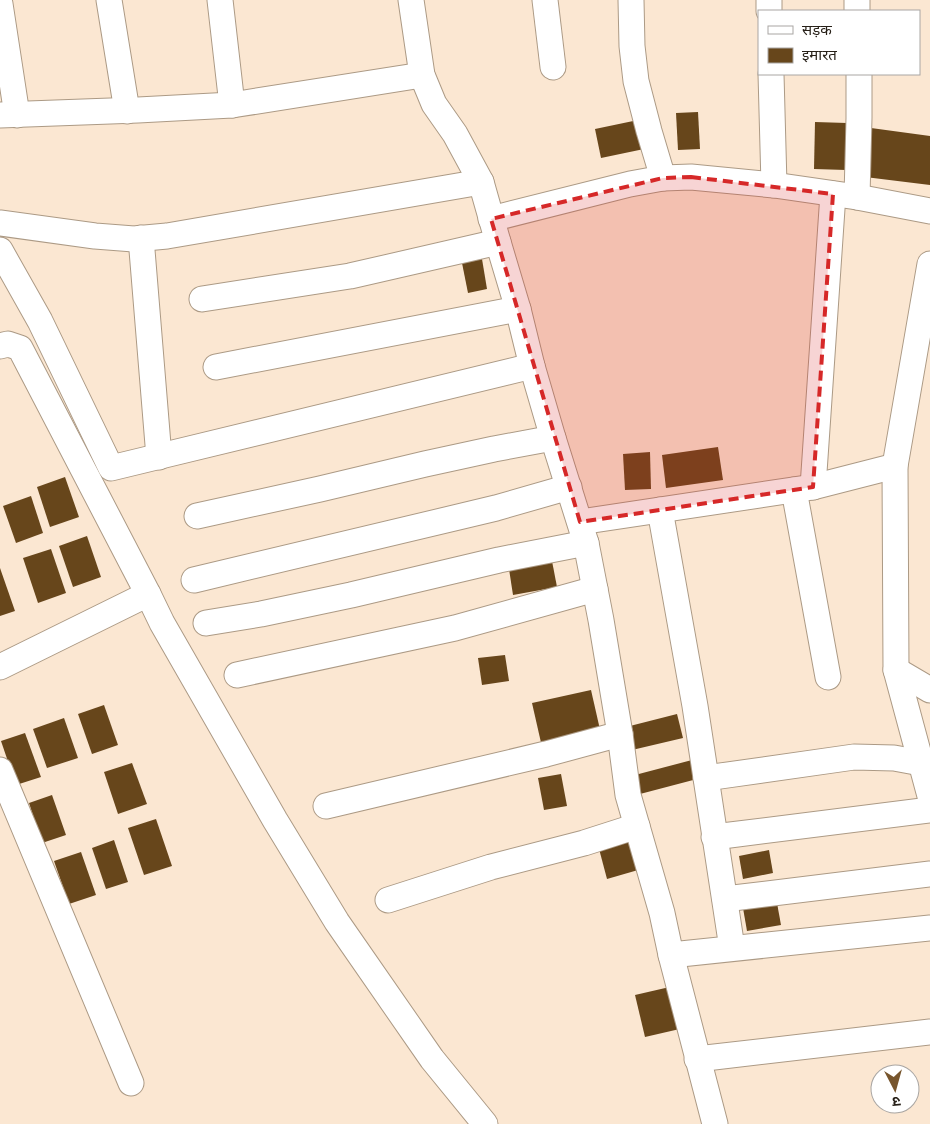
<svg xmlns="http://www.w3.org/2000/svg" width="930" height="1124" font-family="'Sofia Sans Condensed','Noto Sans Devanagari',sans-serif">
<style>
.building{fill:#67461b}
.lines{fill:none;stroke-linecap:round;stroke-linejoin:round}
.minor-casing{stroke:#ac9a85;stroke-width:27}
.minor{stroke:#fff;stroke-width:25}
.marked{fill:#d62828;fill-opacity:0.2;stroke:#d62828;stroke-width:4;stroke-dasharray:10 6;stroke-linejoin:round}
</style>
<rect width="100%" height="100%" fill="#fbe7d2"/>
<!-- building -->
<g class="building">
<path d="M698,112L700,149L678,150L676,113Z"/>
<path d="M638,120L644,149L601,158L595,129Z"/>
<path d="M815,122L847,123L846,170L814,169Z"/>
<path d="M871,128L930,136V185L865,177Z"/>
<path d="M482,259L487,289L468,293L462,263Z"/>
<path d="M718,447L723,480L666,488L662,455Z"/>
<path d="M650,452L651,489L625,490L623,454Z"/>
<path d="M65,477L79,517L50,527L37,487Z"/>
<path d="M31,496L43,533L16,543L3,506Z"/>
<path d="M87,536L101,577L73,587L59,546Z"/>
<path d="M51,549L66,593L38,603L23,558Z"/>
<path d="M552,561L557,587L513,595L509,569Z"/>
<path d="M0,568L15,611L0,616Z"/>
<path d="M505,655L509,681L482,685L478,658Z"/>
<path d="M591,690L601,734L542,747L532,703Z"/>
<path d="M104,705L118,745L92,754L78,714Z"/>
<path d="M677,714L683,738L632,750L626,727Z"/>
<path d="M64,718L78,758L47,768L33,729Z"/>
<path d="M25,733L41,777L16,785L1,741Z"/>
<path d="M692,760L697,779L640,794L635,775Z"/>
<path d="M132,763L147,804L118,814L104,772Z"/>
<path d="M561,774L567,806L544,810L538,778Z"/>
<path d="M52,795L66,835L42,843L29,803Z"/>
<path d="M156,819L172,866L144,875L128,828Z"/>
<path d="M635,834L645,868L607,879L598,845Z"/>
<path d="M114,840L128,882L106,889L92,848Z"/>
<path d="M769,850L773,873L743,879L739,856Z"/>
<path d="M81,852L96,895L69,904L54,861Z"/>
<path d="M777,903L781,925L747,931L743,908Z"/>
<path d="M674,986L684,1028L645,1037L635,995Z"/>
</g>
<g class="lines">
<defs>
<g id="minor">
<path d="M109,0L127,111"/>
<path d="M220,0L232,105"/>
<path d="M411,0L422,75L434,104L455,134L481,182L498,242L518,309L532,366L553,438L586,543L601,620L620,734L628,795L662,913L671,955L715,1124"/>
<path d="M545,0L553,67"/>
<path d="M631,0L632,46L636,81L649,131L663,178"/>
<path d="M769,0V11"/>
<path d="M857,0V11"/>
<path d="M0,4L17,115"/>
<path d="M771,74L774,185"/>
<path d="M0,115L138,110L232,105L422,75"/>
<path d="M857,197L859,118V74"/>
<path d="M491,219L630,184L663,178L691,177L774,185L857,197L930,211"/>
<path d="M0,223L95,236L134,239L167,236L481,182"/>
<path d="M141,238L159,457"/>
<path d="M0,250L40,321L111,468L532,366"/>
<path d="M930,264L895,466L896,670L930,796"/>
<path d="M202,299L350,276L498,242"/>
<path d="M0,346L8,344L20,348L148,594L162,623L275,820L337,922L432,1059L485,1124"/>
<path d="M216,367L518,309"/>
<path d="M813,487L833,194"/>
<path d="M794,490L828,677"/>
<path d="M660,510L695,706L732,948"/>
<path d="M197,516L320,489L425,464L494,449L553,438"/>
<path d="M580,522L813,487L895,466"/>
<path d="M194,580L496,508L569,487"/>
<path d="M206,623L261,614L351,595L499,560L586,543"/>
<path d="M0,667L148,594"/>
<path d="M896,670L930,690"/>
<path d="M237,675L455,628L595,589"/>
<path d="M0,770L131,1083"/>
<path d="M706,778L854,757L894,758L921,763"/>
<path d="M326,806L546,754L620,734"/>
<path d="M714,837L930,810"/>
<path d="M725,899L930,874"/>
<path d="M388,900L491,867L584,843L637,826"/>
<path d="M671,955L930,928"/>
<path d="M697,1059L930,1032"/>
</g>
</defs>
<!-- minor casing -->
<use href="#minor" class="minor-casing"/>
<!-- minor -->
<use href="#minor" class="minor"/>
</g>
<!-- marked area -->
<path class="marked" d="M691,177L833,194L813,487L580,522L491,219L663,178Z"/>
<!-- legend -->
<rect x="758" y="10" width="162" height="65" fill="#ffffff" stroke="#a9a6a3"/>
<rect x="768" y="26" width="25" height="8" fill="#ffffff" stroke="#a9a6a3"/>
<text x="802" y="35" font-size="15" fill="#272018">सड़क</text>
<rect x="768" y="48" width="25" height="15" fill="#67461b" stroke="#a9a6a3"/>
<text x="802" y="60" font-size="15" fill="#272018">इमारत</text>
<!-- north arrow -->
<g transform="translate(895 1089) rotate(174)"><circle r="24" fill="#ffffff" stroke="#a9a6a3"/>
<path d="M0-4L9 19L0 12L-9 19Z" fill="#77552d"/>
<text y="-8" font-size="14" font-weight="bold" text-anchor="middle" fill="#272018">उ</text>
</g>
</svg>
